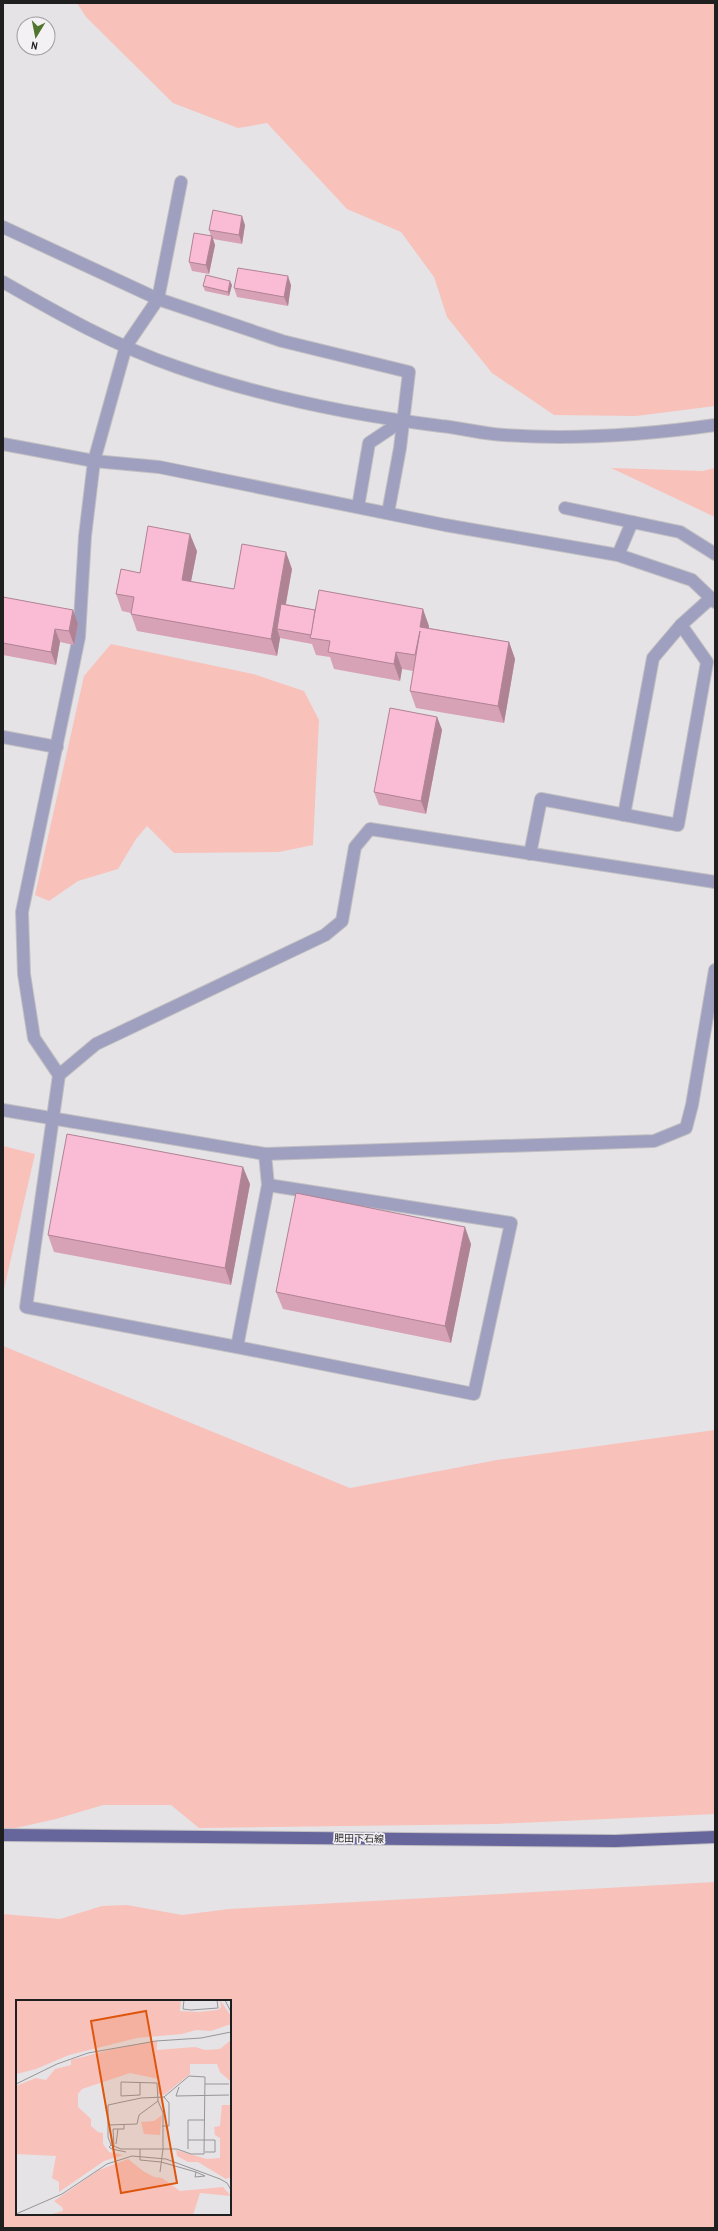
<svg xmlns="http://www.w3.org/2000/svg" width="718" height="2231" font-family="'Archivo Narrow','Noto Sans JP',sans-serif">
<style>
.green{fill:#f8c1ba;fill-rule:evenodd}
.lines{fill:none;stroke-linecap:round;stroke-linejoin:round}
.minor-casing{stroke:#c2c0c2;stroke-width:14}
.major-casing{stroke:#c2c0c2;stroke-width:14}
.minor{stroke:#9fa0bf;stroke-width:12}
.major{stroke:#67669c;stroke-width:12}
.wall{fill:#d7a1b6}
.shaded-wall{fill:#af8394}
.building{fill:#fabbd4;stroke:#af8394}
.labels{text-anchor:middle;stroke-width:3.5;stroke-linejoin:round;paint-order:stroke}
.street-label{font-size:10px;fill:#201f20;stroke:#f3f1f4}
.inset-road{fill:none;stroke:#979597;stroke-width:1}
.view{fill:#de560d;fill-opacity:0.15;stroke:#de560d;stroke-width:2}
.inset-edge{fill:none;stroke:#201f20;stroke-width:2}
</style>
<rect width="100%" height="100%" fill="#e6e3e6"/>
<!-- green -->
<g class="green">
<path d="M77,3H715V406L636,416L554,415L492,373L447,317L434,277L401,232L347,209L267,123L238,128L173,103L86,17Z"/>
<path d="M611,468L703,471L715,468V517Z"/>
<path d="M111,644L253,674L304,691L319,720L313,845L279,852L174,853L147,826L136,839L118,869L78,881L49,901L35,895L84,676Z"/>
<path d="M3,1146L35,1154L3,1293Z"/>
<path d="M3,1346L350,1488L497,1460L715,1430V1814L496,1824L199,1828L171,1805H103L56,1819L11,1829H3Z"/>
<path d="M715,1882V2228H3V1914L60,1919L102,1906L127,1905L182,1915L229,1909ZM17,2001H230V2214H17Z"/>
</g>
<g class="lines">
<defs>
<g id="minor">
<path d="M181,182L158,299L126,346L94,461L85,536L79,637L22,912L24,974L34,1038L59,1075L26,1307L237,1347L474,1394L511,1223L268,1185"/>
<path d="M3,227L158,299L282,341L409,372L400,448L388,513"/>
<path d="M3,282C59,314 115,346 177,367C263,397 351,415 441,426C462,428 483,434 504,435C575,440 645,435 715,425"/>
<path d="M3,444L94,461L159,467L445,525L618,555L692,580L715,602"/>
<path d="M358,507L369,443L402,421"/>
<path d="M565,508L680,532L715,554"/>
<path d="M618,555L632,522"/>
<path d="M3,737L57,747"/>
<path d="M624,815L653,658L681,625"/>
<path d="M530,854L541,799L678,825L707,662L681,625L711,598"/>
<path d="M59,1075L96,1044L325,935L342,921L355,847L370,829L715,882"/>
<path d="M3,1110L265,1154L654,1141L686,1128L692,1105L715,970"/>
<path d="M237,1347L268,1185L265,1154"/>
</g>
<path id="major" d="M3,1835L615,1841L715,1837"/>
</defs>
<!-- minor casing -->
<use href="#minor" class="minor-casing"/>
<!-- major casing -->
<use href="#major" class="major-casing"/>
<!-- minor -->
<use href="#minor" class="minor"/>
<!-- major -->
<use href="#major" class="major"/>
</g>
<!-- wall -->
<g class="wall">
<path d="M245,225L242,244L213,239L215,245L209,274L192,271L189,262L211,236L209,230Z"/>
<path d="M232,285L229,296L205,291L203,286Z"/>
<path d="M291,285L288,306L237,297L234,288Z"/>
<path d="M197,551L191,581L234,589L292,569L286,604L315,610L429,626V628L509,642L515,659L504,723L416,708L410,691L413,671L402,669L400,681L334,669L330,657L316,655L312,644L280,638L277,656L137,631L131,614V613L122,611L116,594L140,573Z"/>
<path d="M3,597L78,624L74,645L60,642L56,665L3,655Z"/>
<path d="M437,717L442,730L426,814L379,805L374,792Z"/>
<path d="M250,1184L231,1285L54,1252L48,1235Z"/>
<path d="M471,1244L451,1343L283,1309L276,1292Z"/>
</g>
<!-- shaded-wall -->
<g class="shaded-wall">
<path d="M242,216L245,225L242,244L239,235Z"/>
<path d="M212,236L215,245L209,274L206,265Z"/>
<path d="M288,276L291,285L288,306L284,297Z"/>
<path d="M230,281L232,285L229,296L228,292Z"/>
<path d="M190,534L197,551L188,597L182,580Z"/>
<path d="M286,552L292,569L281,630L277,629L280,638L277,656L271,639Z"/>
<path d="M423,609L429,626L426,644L420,627Z"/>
<path d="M73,610L78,624L74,645L69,631Z"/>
<path d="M55,629L60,642L56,665L51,652Z"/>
<path d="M509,642L515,659L504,723L498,706Z"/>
<path d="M396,652L402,669L400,681L394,664Z"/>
<path d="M437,717L442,730L426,814L421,801Z"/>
<path d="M243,1167L250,1184L231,1285L225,1268Z"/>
<path d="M465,1227L471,1244L451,1343L445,1326Z"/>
</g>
<!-- building -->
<g class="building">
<path d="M213,210L242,216L239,235L209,230Z"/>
<path d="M194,233L212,236L206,265L189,262Z"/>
<path d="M238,268L288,276L284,297L234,288Z"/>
<path d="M206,275L230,281L228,292L203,286Z"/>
<path d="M148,526L190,534L182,580L234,589L242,544L286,552L271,639L131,614L134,597L116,594L121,569L140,573Z"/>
<path d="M319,590L423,609L420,627L509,642L498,706L410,691L420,631L415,655L396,652L394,664L328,652L330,641L310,638Z"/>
<path d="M3,597L73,610L69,631L55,629L51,652L3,643Z"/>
<path d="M281,604L315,610L311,635L277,629Z"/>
<path d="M390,708L437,717L421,801L374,792Z"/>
<path d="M67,1134L243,1167L225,1268L48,1235Z"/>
<path d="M296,1193L465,1227L445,1326L276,1292Z"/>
</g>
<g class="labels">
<!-- street labels -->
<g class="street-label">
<text transform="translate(359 1838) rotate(1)" y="4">肥田下石線</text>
</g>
</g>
<!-- overview -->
<g transform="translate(16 2000)">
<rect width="215" height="215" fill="#e6e3e6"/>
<path d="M0,0H165L164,11L182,12L202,10L205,7L204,0L215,16V24L195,31L180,30L166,34L121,38L53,55L20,69L0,74ZM215,40V177L210,179L182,162H172L161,156L160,150L191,159L204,158V138L199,135L198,127L204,126L206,105H214V81L204,72L201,64H174V74L148,95L142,94L143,79L114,73L66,89L62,94V107L75,119V126L82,132L87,133V144L93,152L107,155L88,161L43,192V182L36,178L40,156L0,154V86L20,78L30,80L39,69L55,65V60L98,49L141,41V50L179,47L189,50L204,49ZM146,115L144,135L128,134L125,122L138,121ZM112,159L127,171L138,177L146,178L164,191L207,187L215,196L184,193L177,215H32L47,211L46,207L38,201L83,170Z" fill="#f8c1ba"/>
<path class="inset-road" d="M168,0L167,9L175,10L202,8L201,0M209,0L215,12M173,76L189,77L188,154H175L161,149H105L95,145L92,137V105L125,98L148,97ZM0,84L41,64L72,53L140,41L185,38L215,32M189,84H213M163,87L160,96L213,95M124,95L105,96V82L141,83L142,101L147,113V149L144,172M124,95V82M92,125L121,124L123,115L142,101M146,126H153V103L148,97M172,140H199V152H189M100,144L102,129M95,145L93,147L96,149L110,152M98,147L97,129H108V124M124,149V160L145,162L180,172L189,176L179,177L180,172M172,149V120H188M0,214L46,194L91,164L116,156L150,159L204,179L211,183L215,190"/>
<path class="view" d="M130,11L161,183L105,193L75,21Z"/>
<rect width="215" height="215" class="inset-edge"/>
</g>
<!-- border -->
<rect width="718" height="2231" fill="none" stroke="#201f20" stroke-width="8"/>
<!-- north arrow -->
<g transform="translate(36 36) rotate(190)"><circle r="19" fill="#f3f1f4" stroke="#9f9d9f"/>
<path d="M0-3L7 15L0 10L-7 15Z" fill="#52752d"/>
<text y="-6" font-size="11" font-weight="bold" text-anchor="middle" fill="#201f20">N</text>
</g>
</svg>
